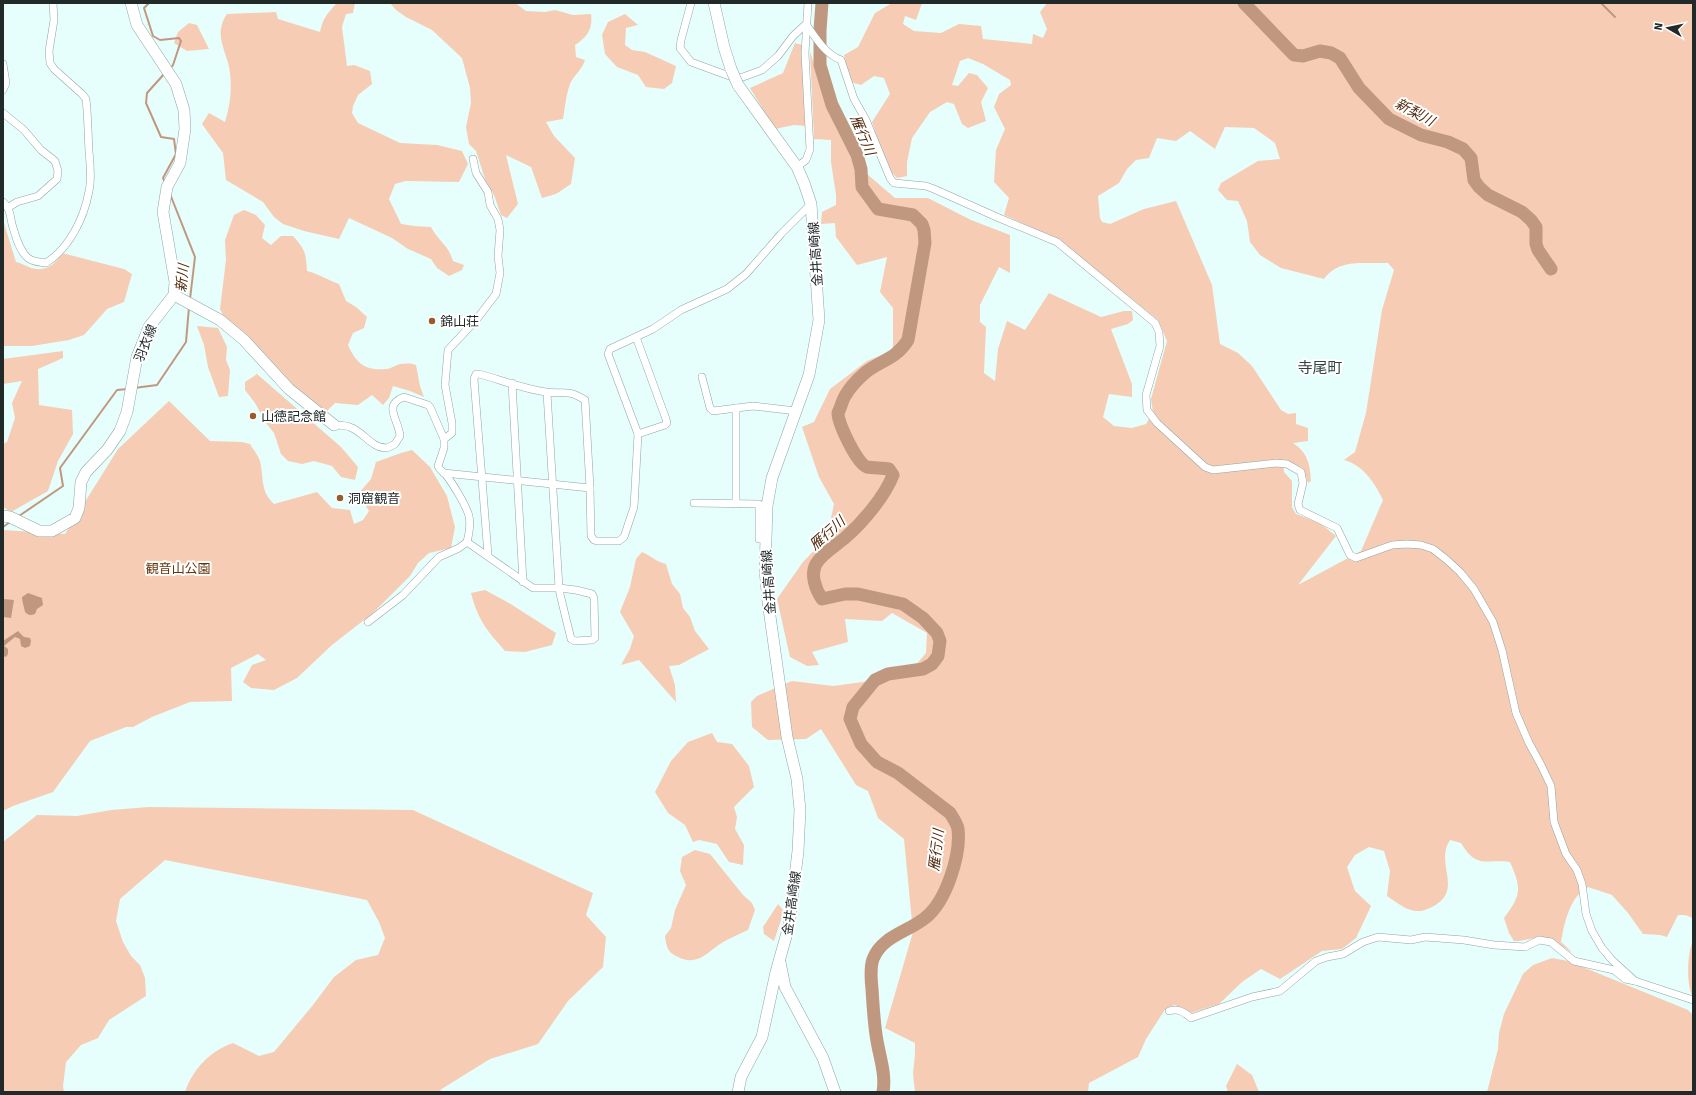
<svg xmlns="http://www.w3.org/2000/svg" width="1696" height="1095" font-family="'Fira Sans','Noto Sans JP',sans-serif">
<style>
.green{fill:#f6cdb4;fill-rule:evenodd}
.water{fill:#c0987f}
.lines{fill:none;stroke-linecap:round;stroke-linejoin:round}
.stream{stroke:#c0987f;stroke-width:2}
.river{stroke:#c0987f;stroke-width:13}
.street-casing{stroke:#8fa5a3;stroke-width:8}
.secondary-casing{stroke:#8fa5a3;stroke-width:12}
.street{stroke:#fff;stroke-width:7}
.secondary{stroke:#fff;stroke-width:11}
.secondary-bridge-casing{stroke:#8fa5a3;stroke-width:12;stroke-linecap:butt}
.secondary-bridge{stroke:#fff;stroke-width:11}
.poi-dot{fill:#9c5929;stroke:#fff;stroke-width:1.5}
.labels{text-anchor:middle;stroke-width:4;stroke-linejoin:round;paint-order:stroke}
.street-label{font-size:13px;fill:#212929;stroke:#fff}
.poi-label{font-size:13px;fill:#212929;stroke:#fff;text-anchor:start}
.park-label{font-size:13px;fill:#67330a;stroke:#fff}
.water-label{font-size:14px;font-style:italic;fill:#522b0e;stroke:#fff}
.quarter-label{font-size:15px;fill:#314443;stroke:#fff}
</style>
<rect width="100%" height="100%" fill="#e6fefc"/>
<!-- green -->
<g class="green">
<path d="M337,3H355L353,13L346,14L342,27L347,66L354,65L370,71L372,84L358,95L353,106L352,113L358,123L400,143L437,145L462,151L468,164L459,182L406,181L395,184L389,199L401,224L414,226L431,227C438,241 448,244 453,261L464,265L462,270L449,276L437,268L431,259L408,249L392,238L349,218L339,239L304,231L283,224L274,217L263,202L226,180L223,153L202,124L209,113L225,122C230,106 232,90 230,73C228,52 212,36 227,14L276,12L278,19L320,32C323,18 327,14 337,3Z"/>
<path d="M390,3H515L526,11L545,12L555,10L573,15L591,14C593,29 587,37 575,45L576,57L585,60C582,70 574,75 570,84C566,95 565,108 563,119L546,122L554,136L575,158L571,184L556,194L542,198L531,167L506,155L518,204L507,218L501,215L494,195L485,179L476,151L469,144L466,127L471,103L470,88L462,58L432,30L406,17L396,10Z"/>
<path d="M892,3H922L916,20L905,16L903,24L914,31L941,33L959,24L981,26L983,39L1032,44L1033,34L1043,38L1047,29L1040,12L1047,3H1693V918L1685,915H1678L1667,937L1660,935L1643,934L1628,913L1612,895L1588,887C1570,896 1564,924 1561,942L1573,953C1562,947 1550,937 1536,938C1528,939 1522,941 1514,941L1509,933L1504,918C1521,895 1522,889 1510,862C1484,859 1477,869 1461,843L1450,840C1434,864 1465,890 1432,907C1413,917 1404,907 1387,896L1390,871L1384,851L1369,847L1355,855L1347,867L1355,891L1371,906L1356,938L1342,949L1322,951L1280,979L1261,969L1242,982L1219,1004L1191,1013L1175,1005L1166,1008L1146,1039L1138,1057L1089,1083L1088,1092H915L913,1074L915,1054V1043L885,1028L913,932L904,839L878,818L868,791L856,785L821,729L806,739L768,740L752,727L751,702L757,696L792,681L833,686L863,682L915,666L926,653L927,633L892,613L882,621L845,619L848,642L812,652L819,665L807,666L790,657L777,599L803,562L827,537L834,504L819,477L802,427L814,422L830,389L867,361L893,350V308L880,292L887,257L857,265L836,237L835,223L821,224L822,212L836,205V195L831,162V140L814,139L810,51L821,88L834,123L853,162L895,198H928L971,220L1010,235V273L999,267L980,305V322L986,327L984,373L995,381L998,349L1007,321L1025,330L1049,293L1101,317L1124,311H1132L1133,320L1128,324L1111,329L1132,384V397L1109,394L1103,417L1114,426L1132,428L1146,424L1153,412L1151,399L1167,341L1158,320L1057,239L1004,215L1009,198L994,182L996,150L1005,129L994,107L999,94L1011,85L1010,80L983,64L968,58L960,61L952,85L958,86L969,73L977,75L988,88L981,102L986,121L968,128L962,124L954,104L947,102L930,112L912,138L907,162V176L897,178L888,169L872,122L890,94L884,78L874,76L861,85L850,82L844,55L858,47L875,13ZM1225,127L1254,128L1275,143L1280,159L1258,161L1221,183L1218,190L1227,200L1238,201L1247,221L1250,242L1260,255L1281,268L1324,279C1339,258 1364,264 1388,263L1394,270L1382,310L1366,413L1355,452L1344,460C1363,465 1375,483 1383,500L1361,551L1298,585L1336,536L1320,523L1296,514L1292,507V481L1284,472L1283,459L1303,468L1308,483L1311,481C1310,464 1308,453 1293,443L1308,441V428L1296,424V413L1288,414L1281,410L1252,366L1238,353L1220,344L1212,285L1176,201L1144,209L1110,224L1102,222L1100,218L1098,196L1119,183L1127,169L1136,160L1149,158L1157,138L1176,141L1190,131L1215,149Z"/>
<path d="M625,14L638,25L626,28L625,45L632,50L645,52L676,66L672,83L664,89L646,87L638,75L617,67L605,54L602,35L608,22Z"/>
<path d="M189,23L197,25L209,49L187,51L174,43L178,32Z"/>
<path d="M795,43L802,45L807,126L794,125L775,129L750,88L783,73Z"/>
<path d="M244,210L256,215L265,225L262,238L271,245L281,236H293C305,249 306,253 307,271C319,274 328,280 339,284L346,301L356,307L367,317L364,328L353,333L348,345C356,363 365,371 386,369C389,369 392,367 395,366C401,363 409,363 416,365L420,386L424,397L410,391L393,386L389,398L383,405L372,395L358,405L335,403L324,414L290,384L225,319L220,309L226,260L225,240L234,215Z"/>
<path d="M3,220L16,262C21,263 26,266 31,268C46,272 55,265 62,253L124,269L132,274L124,302L107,309L84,335L69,340L32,346H3Z"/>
<path d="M197,326L218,328L227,347L226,360L230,370L228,396L219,397L208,367L204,345Z"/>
<path d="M63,351V358L38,369L39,405L72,410L73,434L58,461L48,491L11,512L3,507V444L7,442L15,418L12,403L22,381L3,384V359Z"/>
<path d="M257,374L341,447L358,467L355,480L341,477L332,466L314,461L302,464L288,461L281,454L274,433L266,423L255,403L245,390V382Z"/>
<path d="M169,401L210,441L242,442L250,444C253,449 258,455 260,461C264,478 260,491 274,504L317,492L332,508L350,510L354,524L363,520L369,511L358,494L371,479L376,462L401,453L412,450L430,467L447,496L455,527L451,548L429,553L418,563L410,576L373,613L332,645L297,678L274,690L251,688L243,682L252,665L266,660L258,654L231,668L232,701L190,702L152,717L133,727H126L90,741L53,792L13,806L3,811V530L65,534L118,449Z"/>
<path d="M642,552C651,556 657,562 666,564L672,584L680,594L683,608L690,617L695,631L709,649L679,665L669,666L675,685L676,702L639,660L621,665L630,649L634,636L620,612L630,587L636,559Z"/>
<path d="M485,590L509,603L556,633L552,645L525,652L505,651C487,631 478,620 471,593Z"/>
<path d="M712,733L717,742L732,744L749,766L754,787L734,807L737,817L735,829L744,845L743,865L729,862L717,844L699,840L693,842L685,825L668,813L655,792L671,761L688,742Z"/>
<path d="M149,807L413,810L593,893L586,915L606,937L603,967L568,1001L538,1044L490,1059L440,1090L443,1092H185C193,1069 210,1051 233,1043L259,1056L274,1052L313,1005L334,977L356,960L378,955L385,938L379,922L367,900L165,860L120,899L116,921L123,942L131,956L140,965L145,978L146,996L109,1020L98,1038L81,1045L66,1062L63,1086L64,1092H3V842L37,815L77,816L111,810Z"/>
<path d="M695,850L710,854L743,895L752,903L755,910L748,930C740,934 732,937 725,941C707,951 699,968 676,956C667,952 666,945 665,936L671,928L675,910L686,885L680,871L682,857Z"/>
<path d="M778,904L784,911L774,941L764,934L763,927Z"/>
<path d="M1693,941V997C1686,986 1687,953 1693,941Z"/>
<path d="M1552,958L1568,961L1688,1010L1693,1015V1092H1487L1498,1049L1499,1033L1504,1014L1523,974L1533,965Z"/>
<path d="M1237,1064L1252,1075L1259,1092H1228L1226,1086Z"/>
</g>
<!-- water -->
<g class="water">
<path d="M28,593L42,598L43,605L37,609L35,614C30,616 28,615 25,612C24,606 22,602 22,597Z"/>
<path d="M3,599L14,600L11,618L3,617Z"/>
<path d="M18,631L24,637L30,638L31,641L30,646L25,648L21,646L20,639L15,637L4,646L8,649V654L6,657L3,656V641Z"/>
</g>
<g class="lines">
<!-- stream -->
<g class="stream">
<path d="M149,3L144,8L153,36L160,40L179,38L181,41L173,65L170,69"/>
<path d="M1601,3L1615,17"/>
<path d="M165,183L163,178L176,154L174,139L161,137L146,103L147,93L165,73"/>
<path d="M170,194L195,257L190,299"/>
<path d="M134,388L157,385L186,342L189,307"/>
<path d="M19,516L63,486L60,468L117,390L128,389"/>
<path d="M3,527L10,522"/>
</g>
<!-- river -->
<g class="river">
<path d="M822,3L820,30V65L832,105L857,155L861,169L862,187L878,209L913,215L922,224L924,230L925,243L908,340C896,359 882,360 866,372C859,378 850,387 845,396C842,401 841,407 838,413C838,423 857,464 867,467C874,468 882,468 889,469L893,475C885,496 863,522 846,537C837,545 822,553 816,564C810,575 816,590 822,599L845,594H858L903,604L923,618L937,633L940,641L938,656L932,664L923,669L888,674L875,680L853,707L850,719L861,744L877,762L898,773L950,813C953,818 957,823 958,829C961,855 946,902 925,918C908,932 882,936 873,959C870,968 871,980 872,989C873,1006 874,1024 877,1041C880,1058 886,1075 883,1092"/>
<path d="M1244,3L1294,55L1303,56L1320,51L1331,53L1340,58L1359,88L1389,119L1421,135L1448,142L1463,149L1471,158L1474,180L1479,187L1488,195L1522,212L1531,220L1536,227V244L1538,250L1551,269"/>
</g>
<defs>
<g id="street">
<path d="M691,3L681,40L680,48L691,62L732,77H743L762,70L778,56L793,36L806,24C815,37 825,54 841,60L854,99L866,120L890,178L894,183L926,186L934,189L999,218L1057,242L1155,323L1159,332L1160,346L1146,395L1147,410L1157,423L1205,467L1213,470L1276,463L1287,464L1301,472L1303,483L1298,504L1300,510L1337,528L1350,555L1356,558L1392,545L1406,544L1421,545L1433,549L1447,560L1460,572L1474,589L1493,622L1502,650L1516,713L1529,743L1541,765L1551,786L1554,822L1566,854L1577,870L1582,884L1586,914L1592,931L1602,948L1612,960L1635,981L1693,1000"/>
<path d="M3,64L6,83L3,90"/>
<path d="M3,113L24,130L41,150L55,161L58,171L57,179L38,196L17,202L9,207"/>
<path d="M797,167L806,160L810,149L805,53L808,3"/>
<path d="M3,202C10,208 10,215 12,224C15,234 19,251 28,258C33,262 40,262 46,263C69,248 84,219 89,191C92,178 90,164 89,151C88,134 88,116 86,99L82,94L54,69L50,63L49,51L54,20L53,3"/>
<path d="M636,337L666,419L667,423L665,425L638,434"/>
<path d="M702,377L710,408L713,411L753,406L796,411"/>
<path d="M512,383L523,582"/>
<path d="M736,408V504"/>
<path d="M334,425C340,425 347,425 352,428C365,434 372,448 387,448L395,444L400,436C399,420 382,405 404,397L428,405L430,407L444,439V448L438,466C440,471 443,471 446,475C453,484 466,505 469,516C471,525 469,534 467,542L459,548L439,557L403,595L368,622"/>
<path d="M444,439L452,433V423L445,385L448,350L476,320L496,294L500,273L498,256L500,230L498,219L490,205L488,192L476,173L473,159"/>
<path d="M444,473L590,488"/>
<path d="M694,503L759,504V539H766"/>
<path d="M467,542L533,588H559L576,590L592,594L594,598L595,638L592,640L575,641L571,639L560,594L559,588L547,393"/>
<path d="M488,555L474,379L476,374H479C501,380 524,389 546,392C564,395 566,388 585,400L590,488L591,536L594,540L597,541H619L624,537L634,507L638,434L608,354L610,349L653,329L681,310L727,289L746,274L781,234L811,204"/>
<path d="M1169,1011C1178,1008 1184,1012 1191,1018L1252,997L1280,991L1316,961L1327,957L1343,954L1363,942L1378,937L1411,940L1425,937L1464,940L1494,945L1525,947L1539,940L1551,942L1574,961L1614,970L1625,979L1635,981"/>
</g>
<g id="secondary">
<path d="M714,3L724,47L731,69"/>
<path d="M174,295L220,320L244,340L289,389L334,425"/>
<path d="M3,516L10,517L39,531H52L75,518L79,508L81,482L86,472L107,450L120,431L127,412L137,357L149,327L174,295L175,282L163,212L167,187L180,163L185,129L184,110L176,84L137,25L131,3"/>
<path d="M780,962L785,987L823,1058L835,1092"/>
<path d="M738,1092L741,1077L762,1037L776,972L789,926L798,851L800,810L797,779L787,737L768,602L765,570L766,539L767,506L772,478L809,375L819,320L811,204L804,183L797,167L738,85"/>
</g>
</defs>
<!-- street casing -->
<use href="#street" class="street-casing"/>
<!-- secondary casing -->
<use href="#secondary" class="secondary-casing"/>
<!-- street -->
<use href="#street" class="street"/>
<!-- secondary -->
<use href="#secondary" class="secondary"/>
<defs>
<path id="secondary-bridge" d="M731,69L738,85"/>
</defs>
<!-- secondary-bridge casing -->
<use href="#secondary-bridge" class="secondary-bridge-casing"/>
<!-- secondary-bridge -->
<use href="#secondary-bridge" class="secondary-bridge"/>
</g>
<!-- markers -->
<g class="poi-dot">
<circle cx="432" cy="321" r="4"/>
<circle cx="253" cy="416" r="4"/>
<circle cx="340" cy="498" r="4"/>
</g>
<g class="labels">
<!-- street labels -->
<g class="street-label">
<text transform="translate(815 254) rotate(-94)" y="5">金井高崎線</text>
<text transform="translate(145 343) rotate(-68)" y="5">羽衣線</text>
<text transform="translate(768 582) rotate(-94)" y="5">金井高崎線</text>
<text transform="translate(791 903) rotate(-82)" y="5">金井高崎線</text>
</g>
<!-- poi labels -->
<g class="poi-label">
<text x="440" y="326">錦山荘</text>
<text x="261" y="421">山徳記念館</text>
<text x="348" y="503">洞窟観音</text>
</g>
<!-- park labels -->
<g class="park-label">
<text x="178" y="573">観音山公園</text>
</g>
<!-- water labels -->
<g class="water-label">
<text transform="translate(1415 112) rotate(28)" y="5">新梨川</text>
<text transform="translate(863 135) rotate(67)" y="5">雁行川</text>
<text transform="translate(182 278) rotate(-84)" y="5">新川</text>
<text transform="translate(827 533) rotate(-42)" y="5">雁行川</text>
<text transform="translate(936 850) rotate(-83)" y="5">雁行川</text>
</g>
<!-- quarter labels -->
<g class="quarter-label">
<text x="1320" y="373">寺尾町</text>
</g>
</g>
<!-- border -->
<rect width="1696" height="1095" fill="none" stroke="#212929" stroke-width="8"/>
<!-- north arrow -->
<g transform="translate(1668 28) rotate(279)" stroke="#ffffff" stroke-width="3" paint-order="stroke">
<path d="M0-3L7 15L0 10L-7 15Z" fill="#212929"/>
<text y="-6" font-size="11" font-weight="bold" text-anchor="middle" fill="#212929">N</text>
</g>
</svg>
